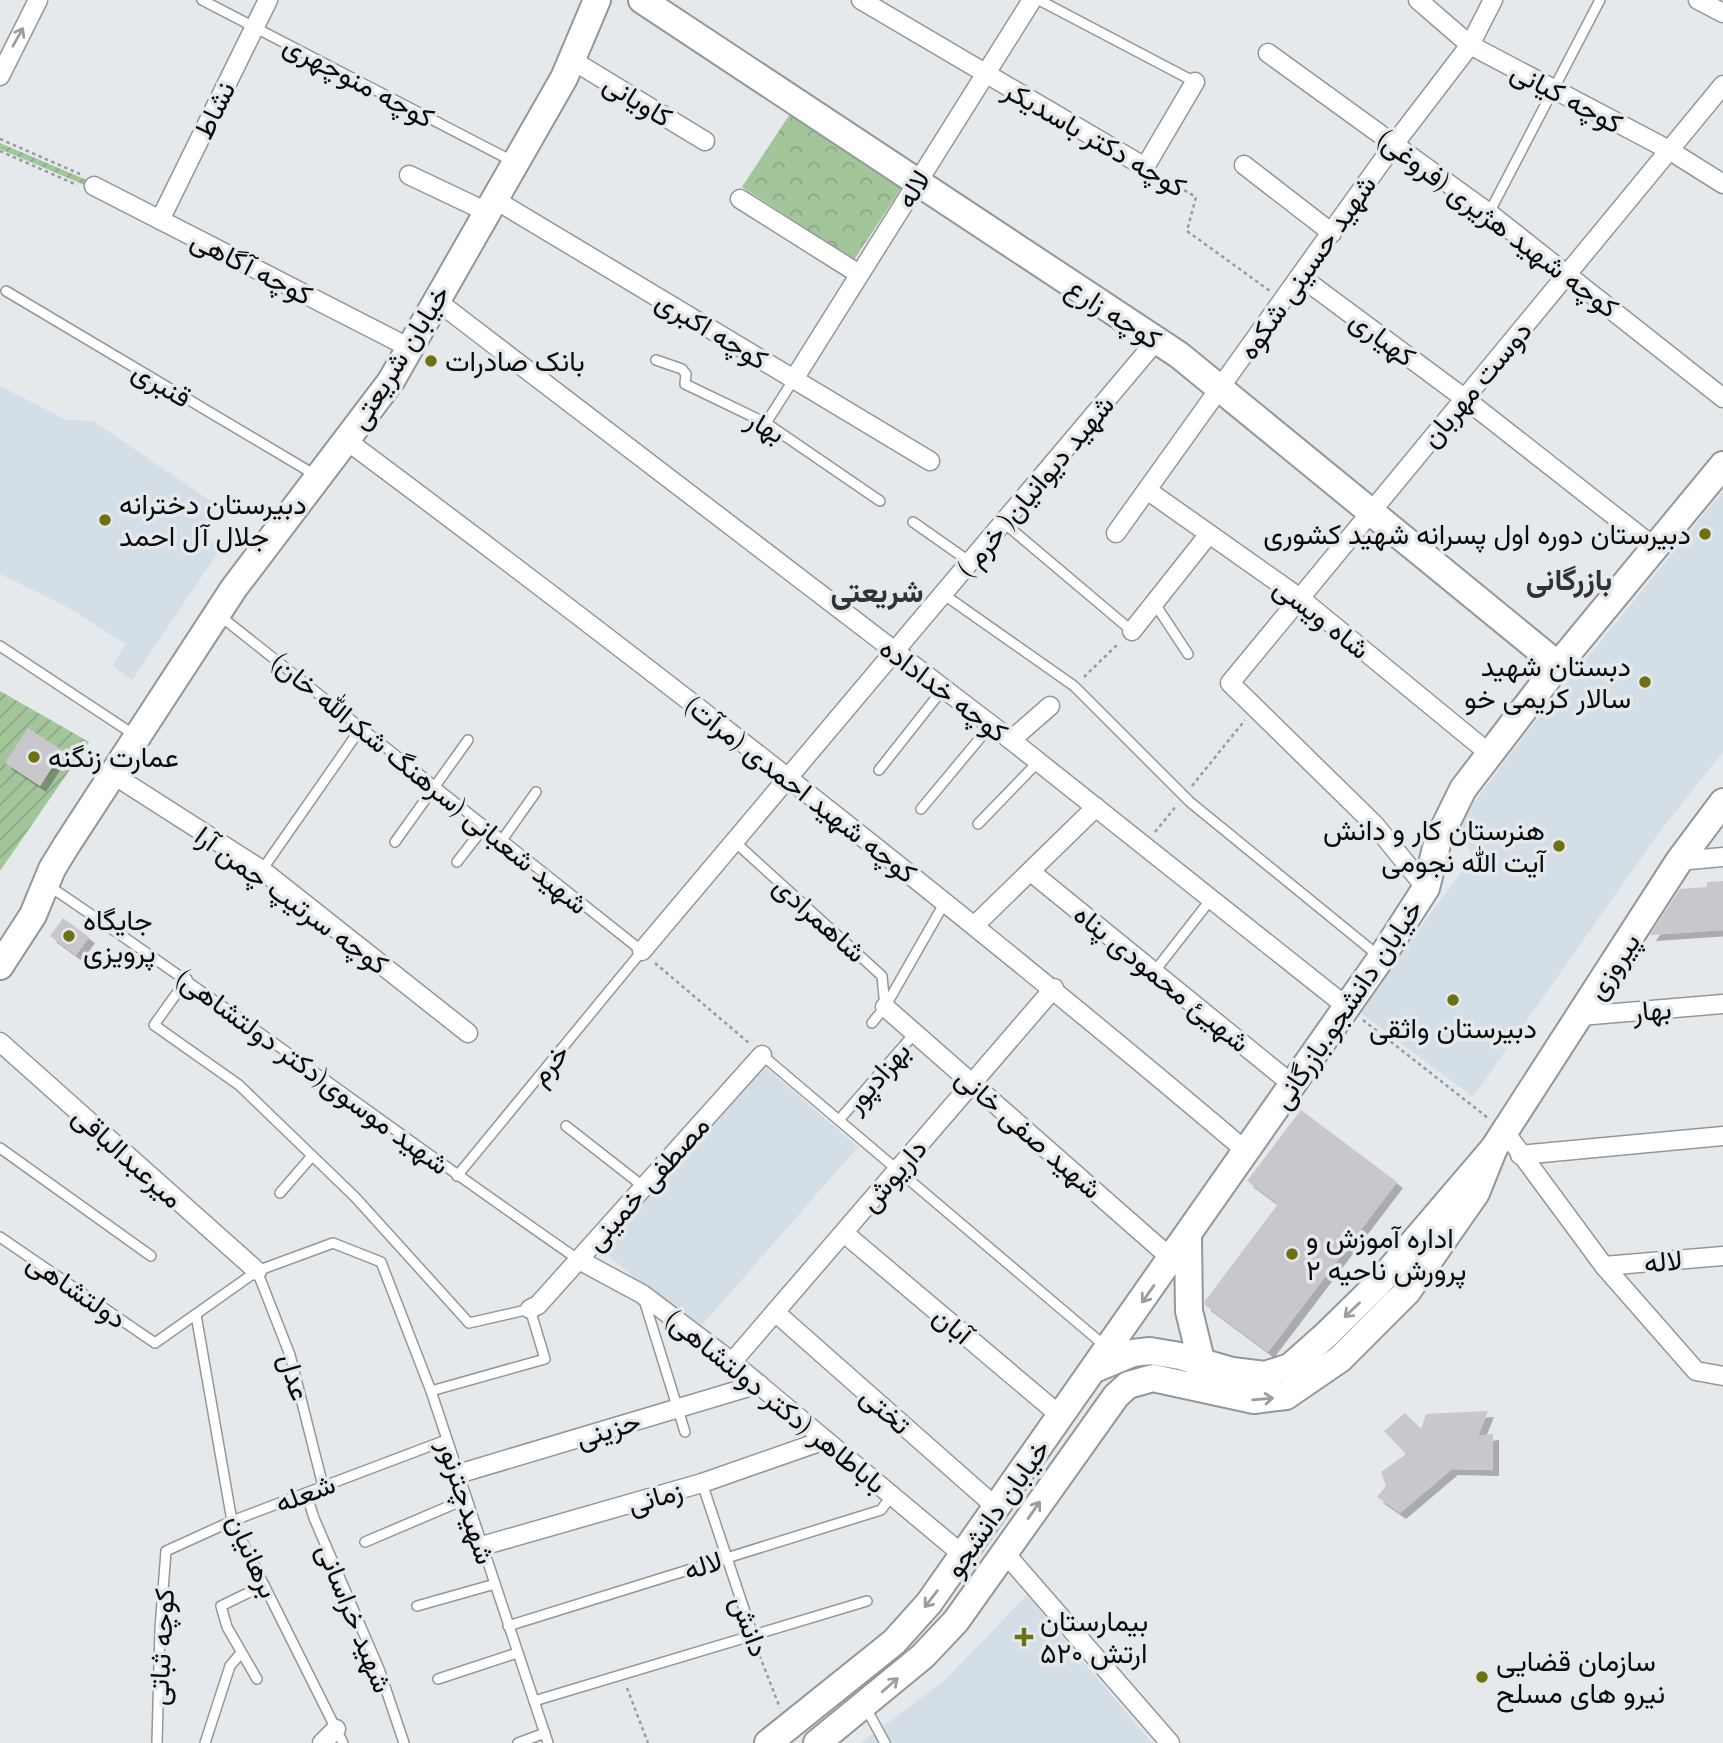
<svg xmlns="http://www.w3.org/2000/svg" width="1723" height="1743" font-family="Spectral,Vazirmatn,serif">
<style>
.built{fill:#d4dee6}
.park{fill:url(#park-crowns)}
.garden{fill:url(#garden-furrows)}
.building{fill:#c8c7cb;filter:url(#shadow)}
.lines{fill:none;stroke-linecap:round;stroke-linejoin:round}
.lane-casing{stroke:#94979a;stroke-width:12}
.street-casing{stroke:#94979a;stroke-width:21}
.secondary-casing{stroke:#94979a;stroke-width:30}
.path{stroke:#989b9d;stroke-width:2.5;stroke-dasharray:3.5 3.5;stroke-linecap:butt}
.lane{stroke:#fff;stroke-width:9}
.street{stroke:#fff;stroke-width:18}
.secondary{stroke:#fff;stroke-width:26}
.oneway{stroke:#9d9d9e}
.poi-dot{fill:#6e7014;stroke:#e6e9ec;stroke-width:2.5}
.labels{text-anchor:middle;stroke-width:7;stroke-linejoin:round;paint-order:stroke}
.street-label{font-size:28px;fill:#0a0b0c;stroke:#e6e9ec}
.poi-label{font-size:28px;fill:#0a0b0c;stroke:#e6e9ec;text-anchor:start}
.neighbourhood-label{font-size:30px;font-weight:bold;fill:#303234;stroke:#e6e9ec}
</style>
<defs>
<pattern id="park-crowns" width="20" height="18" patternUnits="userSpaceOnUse" patternTransform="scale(1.75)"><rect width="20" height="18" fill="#a3c59a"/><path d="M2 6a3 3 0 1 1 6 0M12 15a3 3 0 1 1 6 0" fill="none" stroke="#8ba884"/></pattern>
<pattern id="garden-furrows" width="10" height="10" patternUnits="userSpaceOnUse" patternTransform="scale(1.75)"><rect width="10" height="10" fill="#a3c59a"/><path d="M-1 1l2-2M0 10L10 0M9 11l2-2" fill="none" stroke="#8ba884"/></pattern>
<filter id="shadow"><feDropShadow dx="6" dy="6" stdDeviation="0" flood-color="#0004"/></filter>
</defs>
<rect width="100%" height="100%" fill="#e6e9ec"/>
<!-- built -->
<g class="built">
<path d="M0,386L67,420L93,421L218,506L200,534L221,548L132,680L112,666L126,644L67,607L0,574Z"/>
<path d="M1723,491V752L1658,834L1473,1097L1358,1011L1472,858L1460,821L1527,732Z"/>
<path d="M763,1065L858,1147L696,1332L601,1249Z"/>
<path d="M1027,1595L1152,1743H861L946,1679Z"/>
</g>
<!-- park -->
<path class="park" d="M790,114L902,187L854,260L742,187Z"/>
<!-- garden -->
<g class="garden">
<path d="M0,143L89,181L87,186L0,149Z"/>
<path d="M0,691L89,742L0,871Z"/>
</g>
<!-- building -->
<g class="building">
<path d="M28,728L63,751L40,786L5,763Z"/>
<path d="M1723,881V930L1650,935L1680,889L1707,887V882Z"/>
<path d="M63,918L89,937L76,955L50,936Z"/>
<path d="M1301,1110L1397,1182L1268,1352L1205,1305V1301L1278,1204L1247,1181Z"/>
<path d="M1488,1411L1478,1436L1493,1434V1470L1452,1469L1400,1513L1377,1497L1386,1486L1381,1472L1406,1454L1384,1431L1405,1413L1421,1429L1426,1414Z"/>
</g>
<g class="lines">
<defs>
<g id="lane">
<path d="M202,0L514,162"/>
<path d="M1039,0L1195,82"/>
<path d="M1489,213L1600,0"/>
<path d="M6,291L317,476"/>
<path d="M656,360L682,369L686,374L685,384L766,423L880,501"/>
<path d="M766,423L794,379"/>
<path d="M913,522L970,562"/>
<path d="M1004,523L1132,631"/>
<path d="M943,594L1074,686L1190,802L1380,957"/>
<path d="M1155,604L1188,654"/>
<path d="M219,615L642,951L457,1176"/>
<path d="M0,646L136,736"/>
<path d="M879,770L943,689"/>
<path d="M921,809L991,725"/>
<path d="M978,824L1038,762"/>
<path d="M502,840L536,792"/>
<path d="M395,842L468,740"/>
<path d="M735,842L882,976L885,1007"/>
<path d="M457,862L485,826"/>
<path d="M262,870L361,728"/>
<path d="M49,886C228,1006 401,1137 579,1260"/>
<path d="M1154,972L1211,899"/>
<path d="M187,979L154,1025L239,1085L270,1115L355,1197L469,1323L530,1309L545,1359L431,1391"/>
<path d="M872,1023L885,1007L945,902"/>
<path d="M762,1055L1105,1346"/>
<path d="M839,1120L915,1033"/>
<path d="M566,1126L644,1187"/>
<path d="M0,1148L151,1256"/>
<path d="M280,1193L312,1156"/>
<path d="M0,1237L155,1343L257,1271L333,1243L381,1262L431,1391L548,1743"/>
<path d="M257,1271L290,1355L323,1486"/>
<path d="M644,1300L685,1432"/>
<path d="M196,1315L232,1521L343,1743"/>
<path d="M702,1483L753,1636"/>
<path d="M306,1493L314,1518L379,1669L404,1743"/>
<path d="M365,1542L466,1499"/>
<path d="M417,1606L495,1584"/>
<path d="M508,1626L881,1510L892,1495"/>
<path d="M257,1679L227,1627L221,1606L264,1585"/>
<path d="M438,1679L517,1653"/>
<path d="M534,1701L867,1601"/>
<path d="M866,1708L885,1743"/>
<path d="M157,1743L160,1629L166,1551L232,1521L446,1440"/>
<path d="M205,1743L230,1666L241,1653"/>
<path d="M518,1743L545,1733"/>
</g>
<g id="street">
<path d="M861,0L1145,167L1195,82"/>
<path d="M1418,0L1470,45L1669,150L1723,184"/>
<path d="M1698,0L1723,13"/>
<path d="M1268,53L1489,213L1723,398"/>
<path d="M572,60L705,141"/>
<path d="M0,76L38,0"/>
<path d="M1244,165L1332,233"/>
<path d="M409,175L487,212"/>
<path d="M94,186L410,348"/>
<path d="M494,199L930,461"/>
<path d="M740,199L859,274"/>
<path d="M160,220L268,0"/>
<path d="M1301,277L1464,398L1654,547"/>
<path d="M437,301L1011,740L1347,1007"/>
<path d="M794,379L1032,0"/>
<path d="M346,440C653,669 955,904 1246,1151"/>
<path d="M1147,490L1300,598L1490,754"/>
<path d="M1116,533L1395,143L1470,45L1493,0"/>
<path d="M1132,631L1209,534"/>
<path d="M1011,740L1050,706"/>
<path d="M112,774L262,870L468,1033"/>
<path d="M1679,861L1723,857"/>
<path d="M1031,872L1293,1085"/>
<path d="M1426,888L1375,825L1230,683L1723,85"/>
<path d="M975,925L1096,807"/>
<path d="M642,951L1156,341"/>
<path d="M885,1007L1173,1260"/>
<path d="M1580,1016L1723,1004"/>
<path d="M0,1042L257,1271"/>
<path d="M1505,1132L1604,1266L1696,1371L1723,1376"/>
<path d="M1520,1155L1723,1136"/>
<path d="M844,1233L1062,1417"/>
<path d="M579,1260L642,1294L732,1362L963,1555"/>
<path d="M1604,1266L1723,1256"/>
<path d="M530,1309L538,1305L762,1055"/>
<path d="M775,1312L997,1508"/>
<path d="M732,1362L1054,988"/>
<path d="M458,1474L759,1384"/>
<path d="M482,1546L702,1483L825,1440"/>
<path d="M1004,1552L1170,1743"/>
<path d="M322,1743L336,1729"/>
</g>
<g id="secondary">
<path d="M642,0L1179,355L1558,665"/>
<path d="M0,966L33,915L52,869L66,846L234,588L391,381L564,78L597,0"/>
<path d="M1188,1238L1189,1311L1202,1364L1199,1376"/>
<path d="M1097,1368L1133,1353L1150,1351L1180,1356L1232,1371L1265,1375L1290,1367L1326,1335L1377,1285L1494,1148L1679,861L1723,802"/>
<path d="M768,1743L894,1642L929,1603L1381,958L1426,888L1438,840L1463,789L1558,665L1723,465"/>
<path d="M817,1743L923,1656L956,1621L1116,1396L1128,1385L1153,1378L1254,1400L1286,1396L1340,1359L1407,1292L1476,1193L1494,1148"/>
</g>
</defs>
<!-- lane casing -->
<use href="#lane" class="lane-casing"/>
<!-- street casing -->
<use href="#street" class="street-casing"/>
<!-- secondary casing -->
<use href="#secondary" class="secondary-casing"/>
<!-- path -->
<g class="path">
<path d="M0,139L80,174"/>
<path d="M0,151L77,185"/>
<path d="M1160,176L1196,197L1187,231L1270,291"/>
<path d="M1084,677L1119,643"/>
<path d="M1192,786L1245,720"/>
<path d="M1155,832L1177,805"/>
<path d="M655,963L749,1043"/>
<path d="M1363,1020L1488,1118"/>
<path d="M757,1649L780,1708"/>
<path d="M627,1688L648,1743"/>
</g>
<!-- lane -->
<use href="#lane" class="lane"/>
<!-- street -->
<use href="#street" class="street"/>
<!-- secondary -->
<use href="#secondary" class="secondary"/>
</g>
<!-- one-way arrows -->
<defs><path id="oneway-shaft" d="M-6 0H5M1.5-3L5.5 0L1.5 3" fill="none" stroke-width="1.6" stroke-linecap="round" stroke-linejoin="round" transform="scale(1.75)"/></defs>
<g class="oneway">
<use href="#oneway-shaft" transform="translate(18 37) rotate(-61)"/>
<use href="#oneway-shaft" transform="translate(1148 1294) rotate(125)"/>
<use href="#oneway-shaft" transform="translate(1352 1310) rotate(136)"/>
<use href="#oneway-shaft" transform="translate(1263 1399) rotate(-5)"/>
<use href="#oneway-shaft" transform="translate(1034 1510) rotate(-55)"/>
<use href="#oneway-shaft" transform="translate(931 1599) rotate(128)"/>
<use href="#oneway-shaft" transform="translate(890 1685) rotate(-41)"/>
</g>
<!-- markers -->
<g class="poi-dot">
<circle cx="431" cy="361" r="7"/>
<circle cx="105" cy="520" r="7"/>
<circle cx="1705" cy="534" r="7"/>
<circle cx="1645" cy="682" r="7"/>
<circle cx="34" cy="757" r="7"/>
<circle cx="1559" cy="846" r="7"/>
<circle cx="69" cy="936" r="7"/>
<circle cx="1453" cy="1000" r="7"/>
<circle cx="1292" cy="1254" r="7"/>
<path d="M1020.5 1626.5h7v7h7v7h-7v7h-7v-7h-7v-7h7z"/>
<circle cx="1482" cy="1677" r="7"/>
</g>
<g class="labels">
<!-- street labels -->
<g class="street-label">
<text transform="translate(359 81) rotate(28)" y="10">کوچه منوچهری</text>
<text transform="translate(1567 97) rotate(28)" y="10">کوچه کیانی</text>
<text transform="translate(638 100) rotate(32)" y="10">کاویانی</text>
<text transform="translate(214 110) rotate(-64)" y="10">نشاط</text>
<text transform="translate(1095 138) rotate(30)" y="10">کوچه دکتر باسدیکر</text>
<text transform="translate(913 189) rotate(-58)" y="10">لاله</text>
<text transform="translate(1498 223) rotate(37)" y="10">کوچه شهید هژیری (فروغی)</text>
<text transform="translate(252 267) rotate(27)" y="10">کوچه آگاهی</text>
<text transform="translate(1307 267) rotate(-55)" y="10">شهید حسینی شکوه</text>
<text transform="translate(1114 313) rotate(33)" y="10">کوچه زارع</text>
<text transform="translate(712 330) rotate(31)" y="10">کوچه اکبری</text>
<text transform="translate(1383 338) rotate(37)" y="10">کهیاری</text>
<text transform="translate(399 357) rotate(-58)" y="10">خیابان شریعتی</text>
<text transform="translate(162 384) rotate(31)" y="10">قنبری</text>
<text transform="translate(1476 384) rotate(-50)" y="10">دوست مهربان</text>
<text transform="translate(766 426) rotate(30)" y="10">بهار</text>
<text transform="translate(1035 486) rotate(-50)" y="10">شهید دیوانیان( خرم )</text>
<text transform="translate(1322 618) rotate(38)" y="10">شاه ویسی</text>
<text transform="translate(944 690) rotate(37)" y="10">کوچه خداداده</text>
<text transform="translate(430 783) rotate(39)" y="10">شهید شعبانی (سرهنگ شکرالله خان)</text>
<text transform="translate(801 789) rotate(38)" y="10">کوچه شهید احمدی (مرآت)</text>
<text transform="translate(292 900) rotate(36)" y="10">کوچه سرتیپ چمن آرا</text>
<text transform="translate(820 919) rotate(42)" y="10">شاهمرادی</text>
<text transform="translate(1613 966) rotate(-57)" y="10">پیروزی</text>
<text transform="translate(1162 978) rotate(39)" y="10">شهیئ محمودی پناه</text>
<text transform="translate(1347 1004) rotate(-56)" y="10">خیابان دانشجو.بازرگانی</text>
<text transform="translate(1652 1010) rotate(-5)" y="10">بهار</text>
<text transform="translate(549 1064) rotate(-50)" y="10">خرم</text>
<text transform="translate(313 1071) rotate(36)" y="10">شهید موسوی(دکتر دولتشاهی)</text>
<text transform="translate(877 1077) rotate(-49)" y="10">بهزادپور</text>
<text transform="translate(1029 1133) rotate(41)" y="10">شهید صفی خانی</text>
<text transform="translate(128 1157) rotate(42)" y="10">میرعبدالباقی</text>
<text transform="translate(893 1175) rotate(-49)" y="10">داریوش</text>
<text transform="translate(647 1183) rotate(-48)" y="10">مصطفی خمینی</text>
<text transform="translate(1663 1261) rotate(-5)" y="10">لاله</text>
<text transform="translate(77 1290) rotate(34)" y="10">دولتشاهی</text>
<text transform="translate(953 1325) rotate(40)" y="10">آبان</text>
<text transform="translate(295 1377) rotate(74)" y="10">عدل</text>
<text transform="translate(776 1401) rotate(39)" y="10">باباطاهر (دکتر دولتشاهی)</text>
<text transform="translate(886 1410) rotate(42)" y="10">تختی</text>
<text transform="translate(608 1429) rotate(-17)" y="10">حزینی</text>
<text transform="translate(305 1493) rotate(-21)" y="10">شعله</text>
<text transform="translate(655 1497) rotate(-16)" y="10">زمانی</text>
<text transform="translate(467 1502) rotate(72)" y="10">شهیدچترنور</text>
<text transform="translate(997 1508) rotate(-55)" y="10">خیابان دانشجو</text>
<text transform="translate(253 1556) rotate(66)" y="10">برهانیان</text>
<text transform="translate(703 1565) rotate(-17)" y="10">لاله</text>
<text transform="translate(355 1618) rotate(68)" y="10">شهید خراسانی</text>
<text transform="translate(750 1626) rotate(70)" y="10">دانش</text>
<text transform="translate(161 1647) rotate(-87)" y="10">کوچه ثباتی</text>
</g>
<!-- poi labels -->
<g class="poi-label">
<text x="445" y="371">بانک صادرات</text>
<text x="119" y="514">دبیرستان دخترانه<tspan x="119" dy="32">جلال آل احمد</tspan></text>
<text x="1691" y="544" text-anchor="end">دبیرستان دوره اول پسرانه شهید کشوری</text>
<text x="1631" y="676" text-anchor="end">دبستان شهید<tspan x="1631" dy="32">سالار کریمی خو</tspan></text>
<text x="48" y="767">عمارت زنگنه</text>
<text x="1545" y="840" text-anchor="end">هنرستان کار و دانش<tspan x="1545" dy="32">آیت الله نجومی</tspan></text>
<text x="83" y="930">جایگاه<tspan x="83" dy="32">پرویزی</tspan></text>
<text x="1453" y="1038" text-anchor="middle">دبیرستان واثقی</text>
<text x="1306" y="1248">اداره آموزش و<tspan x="1306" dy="32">پرورش ناحیه ۲</tspan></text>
<text x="1040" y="1631">بیمارستان<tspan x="1040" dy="32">۵۲۰ ارتش</tspan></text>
<text x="1496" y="1671">سازمان قضایی<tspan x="1496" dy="32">نیرو های مسلح</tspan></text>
</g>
<!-- neighbourhood labels -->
<g class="neighbourhood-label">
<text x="1569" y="590">بازرگانی</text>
<text x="877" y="602">شریعتی</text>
</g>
</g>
</svg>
